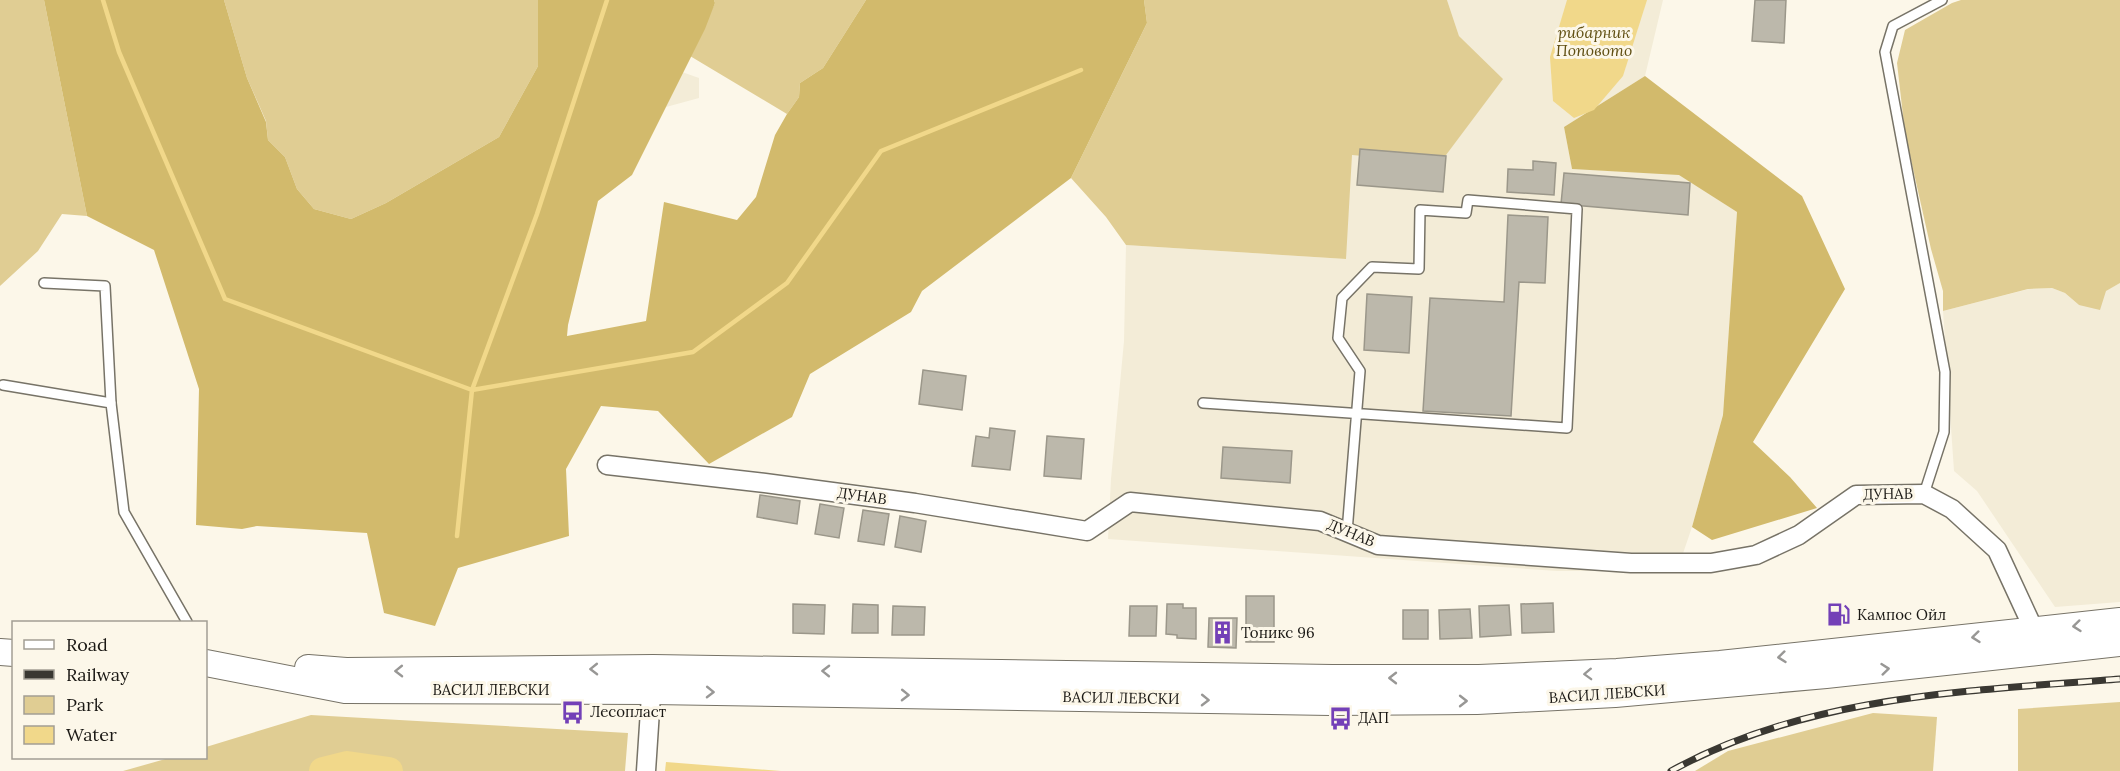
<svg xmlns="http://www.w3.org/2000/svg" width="2120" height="771" font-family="Lora,serif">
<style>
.built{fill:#f3ecd7}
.green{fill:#e0cd93}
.forest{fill:#d2ba6c}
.water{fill:#f1d88a}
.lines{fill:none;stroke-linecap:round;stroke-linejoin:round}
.stream{stroke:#f1d88a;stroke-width:4.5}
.river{stroke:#f1d88a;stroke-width:28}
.building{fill:#bcb8ab;stroke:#9b978a;stroke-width:1.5}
.service-casing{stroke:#777367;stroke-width:12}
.minor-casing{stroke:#777367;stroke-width:21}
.secondary-casing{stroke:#777367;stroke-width:28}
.service{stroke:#fff;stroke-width:9}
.minor{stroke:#fff;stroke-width:18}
.secondary{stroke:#fff;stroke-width:26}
.rail-casing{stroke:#3a3832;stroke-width:7}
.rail{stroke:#fcf7e9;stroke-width:4.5;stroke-dasharray:14;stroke-linecap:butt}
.oneway{stroke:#989795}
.labels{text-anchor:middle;stroke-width:6;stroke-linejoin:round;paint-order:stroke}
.street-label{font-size:15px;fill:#1a1814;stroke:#fcf7e9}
.poi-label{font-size:15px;fill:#1a1814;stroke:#fcf7e9;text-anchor:start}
.water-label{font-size:16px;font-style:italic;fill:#604f13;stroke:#fcf7e9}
</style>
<rect width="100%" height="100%" fill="#fcf7e9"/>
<!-- built -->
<g class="built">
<path d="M1447,0H1663L1645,76L1564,127L1572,169L1679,174L1737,212L1723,415L1692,527L1677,571H1557L1108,539L1111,479L1124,341L1126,245L1345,259L1351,154L1439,163L1502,79L1459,36Z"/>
<path d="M682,72L699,78V98L666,107Z"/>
<path d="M2120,283V602L2055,607L1977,491L1954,471L1943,311L2029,289L2052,288L2065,293L2079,305Z"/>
</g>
<!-- green -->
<g class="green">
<path d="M0,0H44L87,216L62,214L38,251L0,286Z"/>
<path d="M224,0H538V66L499,137L386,203L351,219L314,209L297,189L285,157L268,140L266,121L247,78Z"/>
<path d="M714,0H866L823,68L800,83L799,97L787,114L690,56L715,3Z"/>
<path d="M1144,0H1447L1459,36L1503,79L1440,163L1352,155L1346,259L1126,245L1106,217L1071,178L1147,23Z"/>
<path d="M1961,0H2120V283L2106,291L2100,310L2079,305L2065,293L2052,288L2028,289L1943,311V291L1931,249L1905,133L1897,63L1905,30L1952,3Z"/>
<path d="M2120,702V771H2018V709Z"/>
<path d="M1873,713L1937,717L1933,771H1695L1728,751Z"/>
<path d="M311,715L628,733L625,771H123L169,758H206V747Z"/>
</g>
<!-- forest -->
<g class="forest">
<path d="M44,0H224L247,78L266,122L268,140L285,157L297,189L314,209L351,219L386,203L499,137L538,66V0H714L715,3L705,29L632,175L598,201L568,325L567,336L646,321L664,202L737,220L756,197L775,135L787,114L799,97L800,83L823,68L866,0H1144L1147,23L1071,178L922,291L911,312L810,374L792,417L709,464L658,411L601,406L566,469L569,536L458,568L435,626L384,613L367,533L257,526L242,529L196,525L199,389L154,250L87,216Z"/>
<path d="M1645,76L1802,196L1845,289L1753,442L1790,477L1817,508L1712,540L1692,527L1723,415L1737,212L1679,175L1572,169L1564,127Z"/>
</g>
<!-- water -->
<g class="water">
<path d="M1567,0H1647L1623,76L1594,110L1574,118L1553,101L1550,57Z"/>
<path d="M666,762L781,771H665Z"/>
</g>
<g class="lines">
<!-- stream -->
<g class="stream">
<path d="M103,0L119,52L225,299L472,390L457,536"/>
<path d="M607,0L537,214L472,390L693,352L787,283L881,151L1081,70"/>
</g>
<!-- river -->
<path class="river" d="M323,771L347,765L389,771"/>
</g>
<!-- building -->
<g class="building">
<path d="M1755,0H1786L1784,43L1752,41Z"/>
<path d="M1360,149L1446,156L1443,192L1357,185Z"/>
<path d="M1533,161L1556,163L1554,195L1507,192L1508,169L1533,170Z"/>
<path d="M1564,173L1690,183L1688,215L1561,204Z"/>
<path d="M1508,215L1548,217L1545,283L1519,282L1511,416L1423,411L1430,298L1504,302Z"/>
<path d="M1367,294L1412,297L1409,353L1364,350Z"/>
<path d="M923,370L966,376L962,410L919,404Z"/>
<path d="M990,428L1015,431L1010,470L972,466L976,436L989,438Z"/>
<path d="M1047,436L1084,439L1081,479L1044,476Z"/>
<path d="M1223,447L1292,451L1290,483L1221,478Z"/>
<path d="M760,495L800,501L797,524L757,517Z"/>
<path d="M820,504L844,508L839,538L815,534Z"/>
<path d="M863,510L889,514L884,545L858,541Z"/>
<path d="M900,516L926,521L921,552L895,547Z"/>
<rect x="1246" y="596" width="28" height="46"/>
<path d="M1553,603L1554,632L1522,633L1521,604Z"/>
<path d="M793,604L825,605L824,634L793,633Z"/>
<path d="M853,604L878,605V633H852Z"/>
<path d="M1167,604H1183V608H1196V639L1177,638V635L1166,634Z"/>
<path d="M1509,605L1511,635L1480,637L1479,606Z"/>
<path d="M893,606L925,607L924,635H892Z"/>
<path d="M1130,606H1157L1156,636H1129Z"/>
<path d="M1470,609L1472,638L1440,639L1439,610Z"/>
<rect x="1403" y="610" width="25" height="29"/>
<path d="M1209,618H1237L1236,648L1208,647Z"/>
</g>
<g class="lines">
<defs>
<g id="service">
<path d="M44,283L105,286L111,403"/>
<path d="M3,385L111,403L124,512L187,622"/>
<path d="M1203,403L1567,428L1577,209L1468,200L1466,213L1420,210L1419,269L1372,267L1342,298L1338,338L1360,371L1347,532"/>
<path d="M1924,494L1944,432L1945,372L1885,52L1893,26L1942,0"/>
</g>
<g id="minor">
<path d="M607,465L765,483L915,503L1087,531L1130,502L1320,521L1378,545L1631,563H1711L1756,555L1799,535L1856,495L1924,494L1952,509L1997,550L2034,630L2035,641"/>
<path d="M646,771L652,680"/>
</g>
<g id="secondary">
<path d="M0,652L14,653"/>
<path d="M206,663L345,690L652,691L1330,702L1477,701L1615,694L1826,675L2120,643"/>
<path d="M308,668L346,671L653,668L1332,678H1479L1617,672L1720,664L2120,621"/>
</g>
</defs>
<!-- service casing -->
<use href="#service" class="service-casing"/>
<!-- minor casing -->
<use href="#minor" class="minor-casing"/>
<!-- secondary casing -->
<use href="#secondary" class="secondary-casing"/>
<!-- service -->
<use href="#service" class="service"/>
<!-- minor -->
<use href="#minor" class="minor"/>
<!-- secondary -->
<use href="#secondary" class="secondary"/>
<defs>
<path id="rail" d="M1671,771C1809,695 1967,691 2120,679"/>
</defs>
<!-- rail casing -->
<use href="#rail" class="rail-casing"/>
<!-- rail -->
<use href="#rail" class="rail"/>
</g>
<!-- one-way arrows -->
<defs><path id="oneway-chevron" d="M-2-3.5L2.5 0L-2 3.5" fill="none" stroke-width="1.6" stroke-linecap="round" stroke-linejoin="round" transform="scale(1.5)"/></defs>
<g class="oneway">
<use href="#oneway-chevron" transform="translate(2077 626) rotate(174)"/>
<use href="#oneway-chevron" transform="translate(1976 637) rotate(174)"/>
<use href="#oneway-chevron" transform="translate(1782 657) rotate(174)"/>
<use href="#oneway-chevron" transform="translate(594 669) rotate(179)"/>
<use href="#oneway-chevron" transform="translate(1885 669) rotate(-6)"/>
<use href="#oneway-chevron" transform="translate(399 671) rotate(179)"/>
<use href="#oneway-chevron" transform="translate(826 671) rotate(-179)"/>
<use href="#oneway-chevron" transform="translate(1588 674) rotate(178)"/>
<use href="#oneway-chevron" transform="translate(1393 678) rotate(180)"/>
<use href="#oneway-chevron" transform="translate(710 692) rotate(1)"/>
<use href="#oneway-chevron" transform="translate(905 695) rotate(1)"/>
<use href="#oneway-chevron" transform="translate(1205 700) rotate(1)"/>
<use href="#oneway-chevron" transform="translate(1463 701)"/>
</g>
<!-- icons -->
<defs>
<symbol id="fuel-bare" viewBox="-9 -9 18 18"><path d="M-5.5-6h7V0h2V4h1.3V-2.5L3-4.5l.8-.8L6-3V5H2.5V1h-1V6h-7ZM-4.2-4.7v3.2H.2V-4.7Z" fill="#7340b7" stroke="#fcf7e9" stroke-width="2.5" paint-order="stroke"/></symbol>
<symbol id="building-bare" viewBox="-9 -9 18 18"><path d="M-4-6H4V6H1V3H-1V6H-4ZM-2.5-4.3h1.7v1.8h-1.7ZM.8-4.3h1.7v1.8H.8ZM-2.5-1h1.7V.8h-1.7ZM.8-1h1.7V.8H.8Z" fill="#7340b7" stroke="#fcf7e9" stroke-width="2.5" paint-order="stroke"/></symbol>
<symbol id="bus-bare" viewBox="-9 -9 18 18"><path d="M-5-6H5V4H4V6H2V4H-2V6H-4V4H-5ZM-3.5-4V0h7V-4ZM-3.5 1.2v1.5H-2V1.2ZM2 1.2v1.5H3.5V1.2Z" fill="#7340b7" stroke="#fcf7e9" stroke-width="2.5" paint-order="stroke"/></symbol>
</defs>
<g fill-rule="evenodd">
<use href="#fuel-bare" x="1822" y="598" width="33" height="33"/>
<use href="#building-bare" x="1206" y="616" width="33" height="33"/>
<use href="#bus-bare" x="556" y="696" width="33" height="33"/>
<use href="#bus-bare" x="1324" y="702" width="33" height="33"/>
</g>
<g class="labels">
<!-- street labels -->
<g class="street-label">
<text transform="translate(1888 494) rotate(-1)" y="5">ДУНАВ</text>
<text transform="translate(862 496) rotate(8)" y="5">ДУНАВ</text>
<text transform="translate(1351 533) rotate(22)" y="5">ДУНАВ</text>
<text x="491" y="695">ВАСИЛ ЛЕВСКИ</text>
<text transform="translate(1607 694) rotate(-4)" y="5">ВАСИЛ ЛЕВСКИ</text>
<text transform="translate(1121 698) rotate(1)" y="5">ВАСИЛ ЛЕВСКИ</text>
</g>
<!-- poi labels -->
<g class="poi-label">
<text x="1857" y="620">Кампос Ойл</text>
<text x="1241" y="638">Тоникс 96</text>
<text x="590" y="717">Лесопласт</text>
<text x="1358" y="723">ДАП</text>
</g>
<!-- water labels -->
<g class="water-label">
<text x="1594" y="38">рибарник<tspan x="1594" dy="18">Поповото</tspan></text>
</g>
</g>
<!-- legend -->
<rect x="12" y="621" width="195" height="138" fill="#fcf7e9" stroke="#a29e94" stroke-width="1.5"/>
<rect x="24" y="640" width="30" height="9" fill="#ffffff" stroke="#a29e94" stroke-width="1.5"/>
<text x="66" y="651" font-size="18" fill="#1a1814">Road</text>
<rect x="24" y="670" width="30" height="9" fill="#3a3832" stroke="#a29e94" stroke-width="1.5"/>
<text x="66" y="681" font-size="18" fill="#1a1814">Railway</text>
<rect x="24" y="696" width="30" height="18" fill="#e0cd93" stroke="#a29e94" stroke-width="1.5"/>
<text x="66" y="711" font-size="18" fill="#1a1814">Park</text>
<rect x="24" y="726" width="30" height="18" fill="#f1d88a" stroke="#a29e94" stroke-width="1.5"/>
<text x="66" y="741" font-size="18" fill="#1a1814">Water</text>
</svg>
